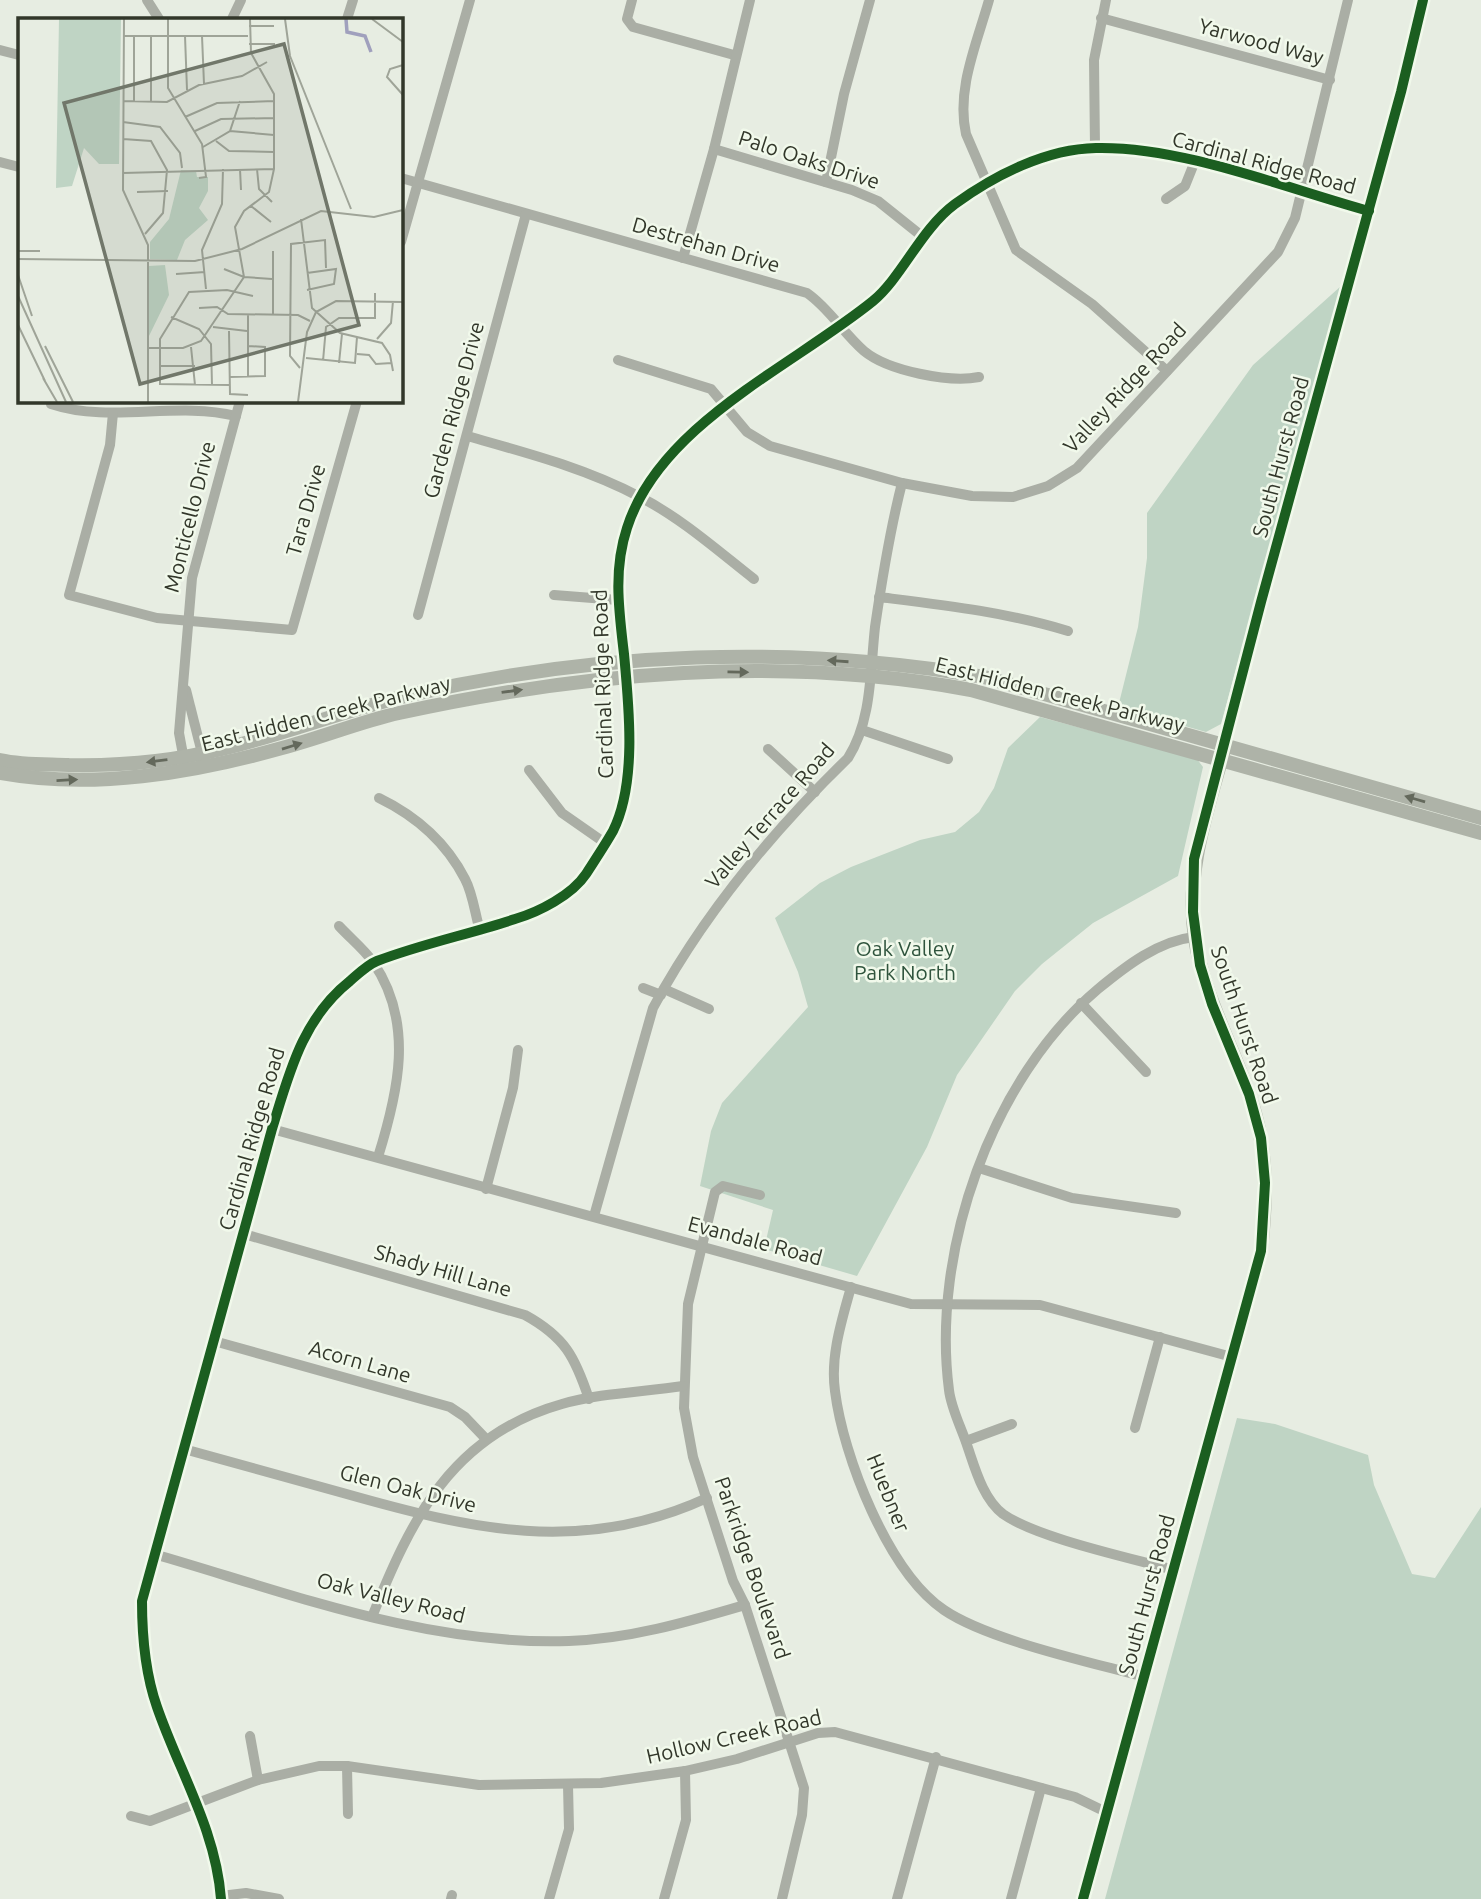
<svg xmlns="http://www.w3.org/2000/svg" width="1481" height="1899" font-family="Ubuntu,sans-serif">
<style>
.green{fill:#bfd4c4}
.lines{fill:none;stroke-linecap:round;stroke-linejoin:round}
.street{stroke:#aaaea5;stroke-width:10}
.secondary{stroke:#aeb3a8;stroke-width:14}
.cycleway-casing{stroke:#f1f9eb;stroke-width:15}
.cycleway{stroke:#1b5e20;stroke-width:10}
.oneway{fill:#64695c}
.labels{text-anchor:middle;stroke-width:5;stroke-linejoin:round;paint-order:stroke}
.street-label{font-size:21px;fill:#32372a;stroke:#f1f9eb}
.park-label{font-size:21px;fill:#2f543d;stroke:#f1f9eb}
.inset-river{fill:none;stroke:#a0a0bd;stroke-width:3.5}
.inset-road{fill:none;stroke:#9fa498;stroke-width:2}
.view{fill:#71776a;fill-opacity:0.15;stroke:#71776a;stroke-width:3.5}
.inset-edge{fill:none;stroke:#32372a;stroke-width:3.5}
</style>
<rect width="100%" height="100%" fill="#e7ede2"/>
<!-- green -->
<g class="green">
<path d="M1341,286L1221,724L1206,732L1118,707L1138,627L1147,558V513L1253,365Z"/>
<path d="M1040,717L1197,759L1203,767L1178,876L1093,923L1042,964L1015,991L957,1075L927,1147L857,1276L764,1249L773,1210L700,1186L711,1131L722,1103L808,1007L798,972L775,918L820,883L851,867L920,840L955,832L979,812L994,788L1008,748Z"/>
<path d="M1237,1418L1275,1424L1368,1455L1374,1485L1412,1574L1435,1578L1481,1507V1899H1105Z"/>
</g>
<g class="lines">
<!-- street -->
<g class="street">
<path d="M147,0L159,19"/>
<path d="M632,0L627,19L633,27L734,55"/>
<path d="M989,0C977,43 956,89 966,134L1016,250L1092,304L1167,371"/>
<path d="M1101,18L1330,80"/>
<path d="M232,19L241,0"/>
<path d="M347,19L353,0"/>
<path d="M0,50L19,55"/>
<path d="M1095,148L1094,60L1106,0"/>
<path d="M714,149L852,190L878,201L923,237"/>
<path d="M0,162L19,167"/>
<path d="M401,178L807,293C830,309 843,333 864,351C888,371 950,383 979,377"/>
<path d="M826,182L844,94L870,0"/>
<path d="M1166,199L1185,186L1195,161"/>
<path d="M401,242L470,0"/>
<path d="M683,258L714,149L750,0"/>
<path d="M618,360L711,389L747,432L770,446L902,483L972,496L1013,497L1048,486L1077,468L1278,252L1295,218L1348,0"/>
<path d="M51,401V404C111,424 175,401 236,416"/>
<path d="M113,413L110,445L69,595L157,618L292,630L357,401"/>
<path d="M467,436C527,453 585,468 640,497C681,518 717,550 754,579"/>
<path d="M554,595L618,600"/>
<path d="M879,597C943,605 1006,612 1068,631"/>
<path d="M418,615L526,214"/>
<path d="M186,690L203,757"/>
<path d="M862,730L948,759"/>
<path d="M1225,744C1287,495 1364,250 1423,0"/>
<path d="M768,749L815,792"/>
<path d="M184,760L179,733L192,578L240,401"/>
<path d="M529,770L562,813L605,843"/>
<path d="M379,798C414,815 446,842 465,879C473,894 475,914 480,931"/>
<path d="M339,926C350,938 364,949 373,962C415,1023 398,1093 378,1157"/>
<path d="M643,988L661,995"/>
<path d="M664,989L709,1009"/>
<path d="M1081,1003L1146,1072"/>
<path d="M272,1129L911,1304L1040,1305L1232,1357"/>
<path d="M979,1168L1072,1198L1176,1213"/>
<path d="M486,1189L513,1088L518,1050"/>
<path d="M760,1195L723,1186L715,1192L688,1304L684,1408L693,1457L733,1581L745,1605L804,1788L802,1815L782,1899"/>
<path d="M594,1216L653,1008C703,915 772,832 848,758C872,720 870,672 875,627C882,579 890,530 902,483"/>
<path d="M244,1234L525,1315C565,1337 575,1357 589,1399"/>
<path d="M851,1287C842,1320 830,1356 835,1391C843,1456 888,1572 944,1610C988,1640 1090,1662 1145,1677"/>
<path d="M214,1341L450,1407L465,1417L486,1439"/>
<path d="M1135,1428L1160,1337"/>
<path d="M966,1441L1012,1424"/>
<path d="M184,1449C237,1464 290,1478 343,1493C470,1529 581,1556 707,1498"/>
<path d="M154,1554C289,1593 426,1646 569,1641C630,1639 687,1622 745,1605"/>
<path d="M1174,1570C1131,1558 1037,1538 1003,1514C983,1499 975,1468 967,1445C961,1427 951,1408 949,1390C931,1252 991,1079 1098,989C1126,966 1158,941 1194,937"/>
<path d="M372,1617C411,1519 452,1435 562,1404C600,1393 643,1392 683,1386"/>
<path d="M250,1736L258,1780"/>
<path d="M347,1766L348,1814"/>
<path d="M131,1816L150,1821L258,1780L319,1766H347L479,1785L601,1783L685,1771L737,1759L818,1733L835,1732L1075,1797L1106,1812"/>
<path d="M221,1896L246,1893L279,1899"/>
<path d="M221,1899C216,1830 179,1771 157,1707C145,1673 142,1636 142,1601L272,1129C289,1074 302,1019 350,981C358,974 367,965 377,961C421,944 470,934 515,919C539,912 572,895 586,874C595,860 605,845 613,831C637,783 629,707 624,654C619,611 613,570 627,528C660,424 793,366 873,301C902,277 921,229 955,204C995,175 1046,149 1096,148C1182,146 1285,188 1369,211"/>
<path d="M451,1899L452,1895"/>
<path d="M549,1899L569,1829L568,1785"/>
<path d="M664,1899L686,1820L685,1771"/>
<path d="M897,1899L936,1757"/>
<path d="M1011,1899L1041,1788"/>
</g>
<!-- secondary -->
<g class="secondary">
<path d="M0,760C23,765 45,764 69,765C121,766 175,761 226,748C288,733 348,709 410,695C597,652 795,644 984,677L1481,818"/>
<path d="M0,773C93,790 192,773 282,748C321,738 359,722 399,713C587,672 780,655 971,690L1481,833"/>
<path d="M1083,1899L1261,1251C1266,1205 1268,1158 1255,1113C1238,1054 1204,1000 1195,938C1185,873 1207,812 1224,750"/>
</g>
<defs>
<g id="cycleway">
<path d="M221,1899C216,1830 179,1771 157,1707C145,1673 142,1636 142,1601L272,1129C289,1074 302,1019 350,981C358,974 367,965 377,961C421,944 470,934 515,919C539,912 572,895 586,874C595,860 605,845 613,831C637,783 629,707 624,654C619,611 613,570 627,528C660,424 793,366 873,301C902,277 921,229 955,204C995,175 1046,149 1096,148C1182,146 1285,188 1369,211"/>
<path d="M1083,1899L1261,1251L1265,1183L1261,1138L1249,1094L1212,1004L1200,965L1193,912L1194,859L1261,602L1401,92L1423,0"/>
</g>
</defs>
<!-- cycleway casing -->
<use href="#cycleway" class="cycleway-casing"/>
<!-- cycleway -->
<use href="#cycleway" class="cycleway"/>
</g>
<!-- one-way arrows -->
<defs><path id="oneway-solid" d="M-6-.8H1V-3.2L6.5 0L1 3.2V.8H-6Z" transform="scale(1.75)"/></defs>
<g class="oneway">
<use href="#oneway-solid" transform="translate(838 661) rotate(-176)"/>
<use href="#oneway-solid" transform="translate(738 672) rotate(1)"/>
<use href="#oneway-solid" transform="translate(512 691) rotate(-8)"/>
<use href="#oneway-solid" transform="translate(292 746) rotate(-17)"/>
<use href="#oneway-solid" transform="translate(157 761) rotate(173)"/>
<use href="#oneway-solid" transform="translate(67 780) rotate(-3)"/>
<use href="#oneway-solid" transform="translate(1415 799) rotate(-164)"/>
</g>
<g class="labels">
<!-- street labels -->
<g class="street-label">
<text transform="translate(1261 42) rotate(15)" y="7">Yarwood Way</text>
<text transform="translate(809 160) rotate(18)" y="7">Palo Oaks Drive</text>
<text transform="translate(1264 163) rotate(15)" y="7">Cardinal Ridge Road</text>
<text transform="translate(706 245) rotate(16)" y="7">Destrehan Drive</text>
<text transform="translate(1125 388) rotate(-47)" y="7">Valley Ridge Road</text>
<text transform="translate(454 410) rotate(-75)" y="7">Garden Ridge Drive</text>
<text transform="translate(1281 457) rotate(-75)" y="7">South Hurst Road</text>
<text transform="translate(306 510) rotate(-74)" y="7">Tara Drive</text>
<text transform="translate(190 517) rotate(-76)" y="7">Monticello Drive</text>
<text transform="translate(603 684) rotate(-92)" y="7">Cardinal Ridge Road</text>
<text transform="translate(1060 695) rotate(14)" y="7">East Hidden Creek Parkway</text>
<text transform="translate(326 714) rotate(-14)" y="7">East Hidden Creek Parkway</text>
<text transform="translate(770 816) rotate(-49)" y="7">Valley Terrace Road</text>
<text transform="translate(1244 1025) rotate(71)" y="7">South Hurst Road</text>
<text transform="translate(252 1139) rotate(-74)" y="7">Cardinal Ridge Road</text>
<text transform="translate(755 1241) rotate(15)" y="7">Evandale Road</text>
<text transform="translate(443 1271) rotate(16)" y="7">Shady Hill Lane</text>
<text transform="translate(360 1362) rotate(16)" y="7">Acorn Lane</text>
<text transform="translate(408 1489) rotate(14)" y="7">Glen Oak Drive</text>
<text transform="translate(888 1493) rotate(68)" y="7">Huebner</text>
<text transform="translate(752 1568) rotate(71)" y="7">Parkridge Boulevard</text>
<text transform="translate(1147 1595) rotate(-75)" y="7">South Hurst Road</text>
<text transform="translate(391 1598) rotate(14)" y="7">Oak Valley Road</text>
<text transform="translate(734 1737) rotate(-13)" y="7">Hollow Creek Road</text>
</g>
<!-- park labels -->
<g class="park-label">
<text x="905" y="956">Oak Valley<tspan x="905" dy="24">Park North</tspan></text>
</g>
</g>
<!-- overview -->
<g transform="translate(18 18)">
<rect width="385" height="385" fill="#e7ede2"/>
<path d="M41,1H103L101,146H81L66,130L54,168L38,170ZM163,152L178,153L179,159H190V173L181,190L190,202L167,222L159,242L132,241V224L151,201ZM147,247L151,277L131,318V248Z" fill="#bfd4c4"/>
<path class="inset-river" d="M328,1L329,14L347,18L353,34"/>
<path class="inset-road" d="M106,1L105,172L130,227V384M150,1V70L184,126L188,159L181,160M267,1L272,38L333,191M354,1L385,24M231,8H256M106,18H230M167,18L169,72M184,18L186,66M231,26H257M385,47L372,51L369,59L385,77M105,83L149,84L181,67L224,58L249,44M116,84V18M133,84V18M167,99L199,85L256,83M105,104L142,109L162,135L164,150M177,113L203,101L256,100M212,113L256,117M105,121L133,123L149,152L145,195L127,216M198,123L211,133L256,134M185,129L212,113L222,83M222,151L223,172M239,151L241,171L254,184M105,155L256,151M119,174L150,173M233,188L253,204M283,201L294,290L322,315L364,325L372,337L375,353M0,233H22M0,241L177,243L224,231L303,193L356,199L385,192M206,251L226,259L254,261M158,256L187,254M0,257L14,298M188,271L184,232L204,186L205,151M289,272L316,266L318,251L289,255M0,278L48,384M181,290L199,289L210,296L280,297L292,303M230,296V359M255,296V233M153,299L181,311L193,326L194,367M0,307L27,363M195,309L229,313M211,313L212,376L230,377M359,321L373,305L375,283M27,328L55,384M173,329L177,367M130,330H165L183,323L226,259L217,209L226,193L251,174L256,151V76L233,35L232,1M339,336L351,337L358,346L374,345M288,340L337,345L339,319M305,343L308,309L321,300H357V275M321,345L324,316M141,348H177M282,350L272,338L273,226L307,222L308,250M212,359L247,358V329L230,328M25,360L39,384M212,367L142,366V321L171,274L209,272L235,278M280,384L289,314L298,294L318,283L385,284"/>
<path class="view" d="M266,26L341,307L122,366L46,85Z"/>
<rect width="385" height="385" class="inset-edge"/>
</g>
</svg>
